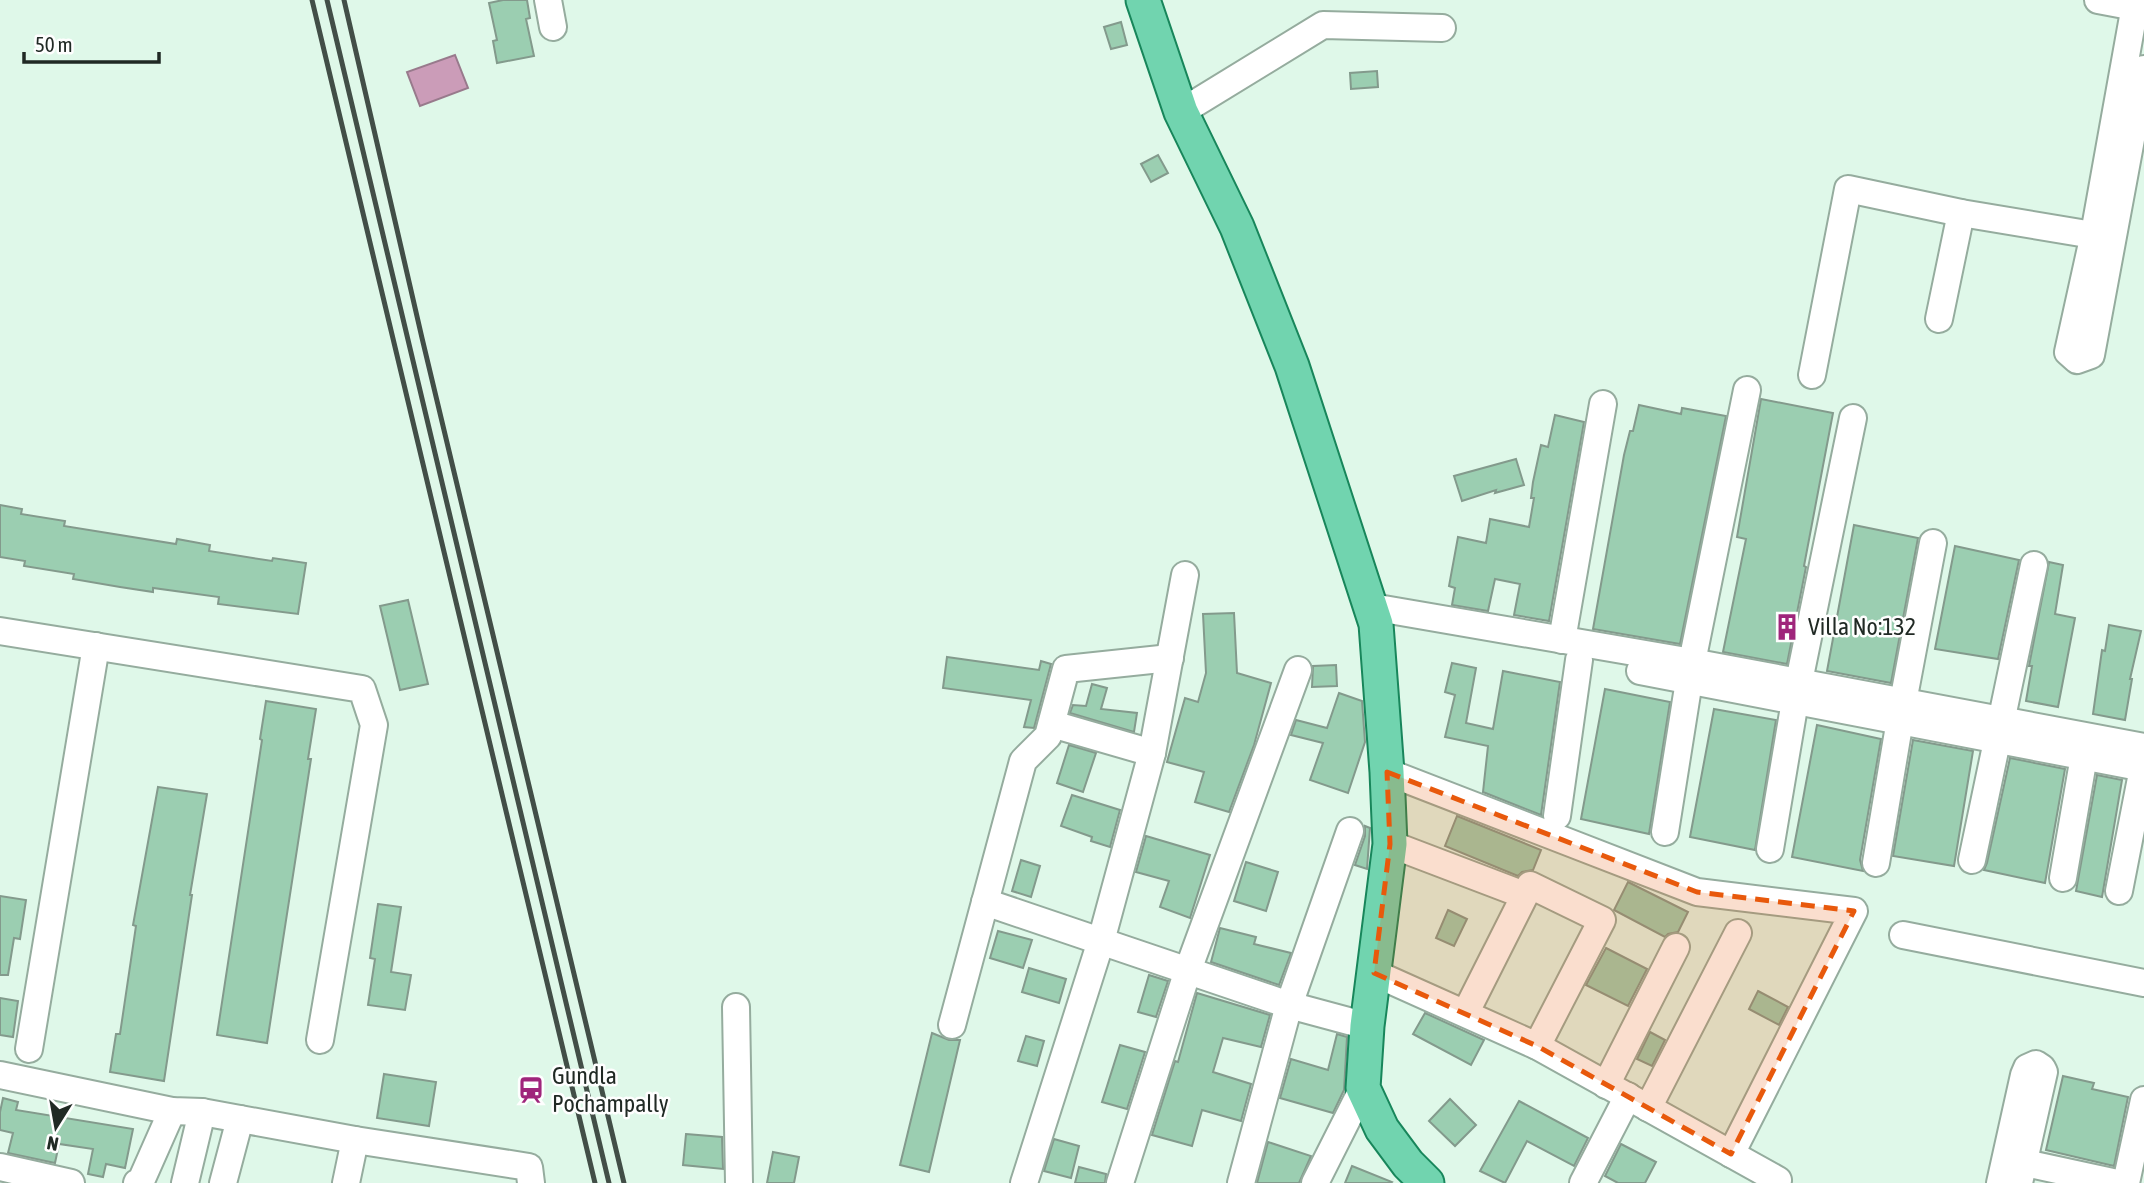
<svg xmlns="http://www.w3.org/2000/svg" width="2144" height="1183" font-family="'Asap Condensed',sans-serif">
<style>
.water{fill:#cb9cb8;stroke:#987a8c;stroke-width:2}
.building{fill:#9bceb1;stroke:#839a8c;stroke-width:2}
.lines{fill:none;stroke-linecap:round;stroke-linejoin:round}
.minor-casing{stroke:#95ac9e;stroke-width:30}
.major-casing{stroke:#18865b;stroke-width:37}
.minor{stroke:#fff;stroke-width:26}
.major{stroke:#71d4af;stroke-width:33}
.rail{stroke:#424e47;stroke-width:5}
.marked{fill:#e8590c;fill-opacity:0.2;stroke:#e8590c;stroke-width:5;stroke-dasharray:14 9;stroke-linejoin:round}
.labels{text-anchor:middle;stroke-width:5;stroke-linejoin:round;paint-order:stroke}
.poi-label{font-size:24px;fill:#202924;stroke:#fefefe;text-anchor:start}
</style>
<rect width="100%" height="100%" fill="#dff8e9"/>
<!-- water -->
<path class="water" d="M455,55L468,88L420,106L407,72Z"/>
<!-- building -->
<g class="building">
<path d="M503,0H527L530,18L526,19L534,56L497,63L493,41L497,40L489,3Z"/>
<path d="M1121,22L1127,45L1111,49L1104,27Z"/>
<path d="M1377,71L1378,87L1351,89L1350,73Z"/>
<path d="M1158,155L1168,173L1151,182L1141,164Z"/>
<path d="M1761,399L1833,413L1804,566L1806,567L1787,664L1723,652L1746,539L1737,537Z"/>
<path d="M1639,405L1681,414L1682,408L1726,416L1680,644L1593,629L1624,455L1630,431H1633Z"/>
<path d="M1555,415L1584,422L1549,621L1514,615L1520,584L1495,579L1488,611L1452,605L1455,588L1449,586L1458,537L1486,543L1490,519L1529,527L1534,498H1531L1533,482L1541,445L1548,447Z"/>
<path d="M1516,459L1524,485L1495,493L1496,490L1462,501L1454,476Z"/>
<path d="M0,505L22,509L21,514L65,521L64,526L176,544L177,539L210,545L209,551L272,561L273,558L306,563L298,614L218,604L219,597L153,588V592L120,587L73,579L74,574L24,566L25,561L0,557Z"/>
<path d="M1854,525L1918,538L1891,683L1827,671Z"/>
<path d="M1955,546L2019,560L1998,659L1935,649Z"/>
<path d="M2049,562L2063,565L2055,614L2075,618L2058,707L2026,701L2032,666H2029Z"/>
<path d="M408,600L428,684L400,690L380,606Z"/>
<path d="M1234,613L1237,673L1271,683L1254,745L1229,812L1195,802L1204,772L1167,762L1185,698L1198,702L1206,673L1203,614Z"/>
<path d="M2109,625L2141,631L2130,679H2132L2125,720L2093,714L2102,650L2105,651Z"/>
<path d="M947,657L1039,670L1041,661L1051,664L1034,728L1024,727L1031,700L943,688Z"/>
<path d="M1452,663L1476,668L1466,723L1493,729L1503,671L1560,682L1541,815L1483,792L1488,746L1445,737L1455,695L1445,692Z"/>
<path d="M1336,665L1337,686L1312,687L1313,666Z"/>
<path d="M1092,684L1107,688L1101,709L1137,713L1134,732L1070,713L1073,705L1086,706Z"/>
<path d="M1605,689L1670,702L1649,834L1581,819Z"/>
<path d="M1339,693L1362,701L1365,742L1348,793L1310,780L1323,743L1291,735L1296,720L1327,728Z"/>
<path d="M266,701L316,709L308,759H311L267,1043L217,1035L262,740L260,739Z"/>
<path d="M1714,709L1776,720L1755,850L1690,837Z"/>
<path d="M1817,725L1881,739L1860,860L1863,871L1792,857Z"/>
<path d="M1913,740L1973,751L1954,866L1893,856Z"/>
<path d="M1069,745L1096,753L1083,792L1057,783Z"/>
<path d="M2010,758L2065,769L2045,883L1984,870L1987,863Z"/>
<path d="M2097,775L2122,780L2102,897L2076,891Z"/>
<path d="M158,787L207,794L190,895H192L164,1081L110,1072L116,1034H120L136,926L133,925Z"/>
<path d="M1072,795L1120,810L1110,847L1091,841L1092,837L1061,826Z"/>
<path d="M1457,816L1541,850L1533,870L1522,872L1518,876L1445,846Z"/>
<path d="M1365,826L1370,828L1367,869L1355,865L1365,836Z"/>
<path d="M1146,836L1210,855L1190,918L1160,907L1169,881L1136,872Z"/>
<path d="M1021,860L1040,866L1031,897L1012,891Z"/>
<path d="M1246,862L1278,872L1266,911L1234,901Z"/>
<path d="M1628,882L1688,912L1678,932L1668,934L1665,937L1614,910Z"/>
<path d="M0,896L26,900L20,939L14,938L8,975H0Z"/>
<path d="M378,904L401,907L391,972L411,975L405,1010L368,1005L375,959L370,958Z"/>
<path d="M1448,910L1467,919L1454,946L1436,938Z"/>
<path d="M1220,928L1256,937L1254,944L1291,953L1279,985L1211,962Z"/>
<path d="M998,931L1032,940L1023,968L990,958Z"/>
<path d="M1606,948L1647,969L1628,1006L1586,985Z"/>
<path d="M1029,968L1066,979L1059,1003L1022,992Z"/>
<path d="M1149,975L1168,981L1156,1017L1138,1012Z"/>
<path d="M1758,991L1788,1007L1779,1025L1749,1009Z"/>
<path d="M1197,993L1270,1015L1261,1047L1223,1038L1213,1072L1251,1084L1241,1121L1202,1110L1192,1146L1152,1135L1175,1061L1178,1062Z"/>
<path d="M0,998L18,1001L13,1037L0,1035Z"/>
<path d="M1425,1013L1484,1040L1471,1065L1413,1034Z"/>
<path d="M1650,1032L1665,1040L1652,1066L1637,1059Z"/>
<path d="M932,1033L949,1040H960L929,1172L900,1165Z"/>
<path d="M1337,1034L1347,1037L1344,1090L1333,1113L1280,1098L1291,1059L1328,1070Z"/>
<path d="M1026,1036L1044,1041L1037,1066L1018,1061Z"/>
<path d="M1120,1045L1145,1052L1127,1109L1102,1102Z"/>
<path d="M384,1074L436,1082L429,1126L377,1118Z"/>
<path d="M2063,1076L2094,1083L2092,1089L2128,1097L2114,1166L2046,1150Z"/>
<path d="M3,1098L18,1102L16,1110L133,1129L125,1168L106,1164L103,1177L88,1174L93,1149L59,1144L55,1163L8,1153L13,1133L0,1130V1112Z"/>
<path d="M1450,1099L1476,1125L1455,1146L1429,1121Z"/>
<path d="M1519,1101L1588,1138L1574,1166L1527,1141L1505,1183L1480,1171Z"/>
<path d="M686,1134L722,1137L723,1169L683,1165Z"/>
<path d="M1054,1139L1079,1146L1071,1178L1044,1171Z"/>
<path d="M1268,1142L1311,1156L1299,1183H1257Z"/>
<path d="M1621,1144L1656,1162L1645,1183H1618L1605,1176Z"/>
<path d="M773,1152L799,1157L794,1183H767Z"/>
<path d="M1352,1166L1392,1182L1391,1183H1345Z"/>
<path d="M1079,1167L1106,1174L1105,1183H1075Z"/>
</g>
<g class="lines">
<defs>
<g id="minor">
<path d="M548,0L553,27"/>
<path d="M2098,0L2135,7"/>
<path d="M2136,0L2094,234L2068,352L2077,360L2091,355L2144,69"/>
<path d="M1181,112L1323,25L1442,28"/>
<path d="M1939,319L1961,213"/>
<path d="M1812,375L1848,189L1961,213L2111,238"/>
<path d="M1372,607L1692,662L2144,747"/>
<path d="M0,631L362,689L374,725L320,1040"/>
<path d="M1562,640L1603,404"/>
<path d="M1640,671L2144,768"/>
<path d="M1052,724L1152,753"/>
<path d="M1387,772L1697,892L1854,911L1731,1154"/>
<path d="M1557,816L1579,660"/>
<path d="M1665,832L1692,662L1747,390"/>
<path d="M1390,844L1524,895"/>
<path d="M1770,849L1795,701L1853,418"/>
<path d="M1972,860L2034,565"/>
<path d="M1876,863L1903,702L1933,543"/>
<path d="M2063,878L2084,756"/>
<path d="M2119,891L2143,768"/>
<path d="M985,902L1289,1005L1367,1026"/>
<path d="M1903,935L2144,983"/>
<path d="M1374,973L1537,1046L1778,1180"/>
<path d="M736,1007L739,1183"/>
<path d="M1466,1012L1530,885L1602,920L1537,1046"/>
<path d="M952,1025L1023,761L1048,736L1066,669L1170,658"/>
<path d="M29,1049L96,646"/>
<path d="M0,1075L172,1111L202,1112L355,1140L529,1167L531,1183"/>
<path d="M1606,1085L1676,947"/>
<path d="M1648,1108L1738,933"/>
<path d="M2007,1159L2117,1183"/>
<path d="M0,1167L71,1183"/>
<path d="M137,1183L141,1181L172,1111"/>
<path d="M185,1183L202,1112"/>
<path d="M223,1183L240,1119"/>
<path d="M346,1183L355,1140"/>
<path d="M1024,1183L1101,941L1152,753L1185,575"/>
<path d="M1120,1183L1188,970L1298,670"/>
<path d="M1241,1183L1289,1005L1350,831"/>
<path d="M1315,1183L1363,1088"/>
<path d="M1583,1183L1628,1096"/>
<path d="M2000,1183L2024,1075L2027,1068L2036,1064L2042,1068L2044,1072L2019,1183"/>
<path d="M2126,1183L2144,1100"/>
</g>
<path id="major" d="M1143,0L1181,112L1237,227L1292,366L1376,624L1387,772L1390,844L1367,1026L1363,1088L1382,1129L1408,1164L1427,1183"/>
</defs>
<!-- minor casing -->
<use href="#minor" class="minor-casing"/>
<!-- major casing -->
<use href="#major" class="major-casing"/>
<!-- minor -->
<use href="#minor" class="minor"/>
<!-- major -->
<use href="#major" class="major"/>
<!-- rail -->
<g class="rail">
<path d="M312,0L595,1183"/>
<path d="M327,0L609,1183"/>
<path d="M344,0L422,338L624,1183"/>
</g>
</g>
<!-- marked area -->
<path class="marked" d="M1387,772L1697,892L1854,911L1731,1154L1537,1046L1374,973L1390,844Z"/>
<!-- icons -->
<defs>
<symbol id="building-bare" viewBox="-9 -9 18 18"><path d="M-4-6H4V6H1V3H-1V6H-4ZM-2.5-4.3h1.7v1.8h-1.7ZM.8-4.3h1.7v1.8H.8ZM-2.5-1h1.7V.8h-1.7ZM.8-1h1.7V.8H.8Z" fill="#9f257b" stroke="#fefefe" stroke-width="2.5" paint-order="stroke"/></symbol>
<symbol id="station-bare" viewBox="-9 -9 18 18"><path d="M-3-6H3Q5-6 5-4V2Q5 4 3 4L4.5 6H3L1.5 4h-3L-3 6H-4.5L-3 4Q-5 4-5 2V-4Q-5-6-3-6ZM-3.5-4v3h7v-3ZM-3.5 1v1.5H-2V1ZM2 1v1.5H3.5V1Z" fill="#9f257b" stroke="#fefefe" stroke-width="2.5" paint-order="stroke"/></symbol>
</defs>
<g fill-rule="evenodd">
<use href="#building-bare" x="1768" y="608" width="38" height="38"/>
<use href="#station-bare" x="512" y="1071" width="38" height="38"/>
</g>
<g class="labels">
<!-- poi labels -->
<g class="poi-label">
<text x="1808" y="635">Villa No:132</text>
<text x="552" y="1084">Gundla<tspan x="552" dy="28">Pochampally</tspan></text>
</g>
</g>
<!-- north arrow -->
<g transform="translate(56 1127) rotate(191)" stroke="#fefefe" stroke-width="5" paint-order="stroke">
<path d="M0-5L12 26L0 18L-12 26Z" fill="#202924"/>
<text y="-10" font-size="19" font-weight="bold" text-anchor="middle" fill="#202924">N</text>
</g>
<!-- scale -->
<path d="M24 52v10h135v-10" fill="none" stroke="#202924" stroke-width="3.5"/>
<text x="35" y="52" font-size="21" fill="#202924" stroke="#fefefe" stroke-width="5" paint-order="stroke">50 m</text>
</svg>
